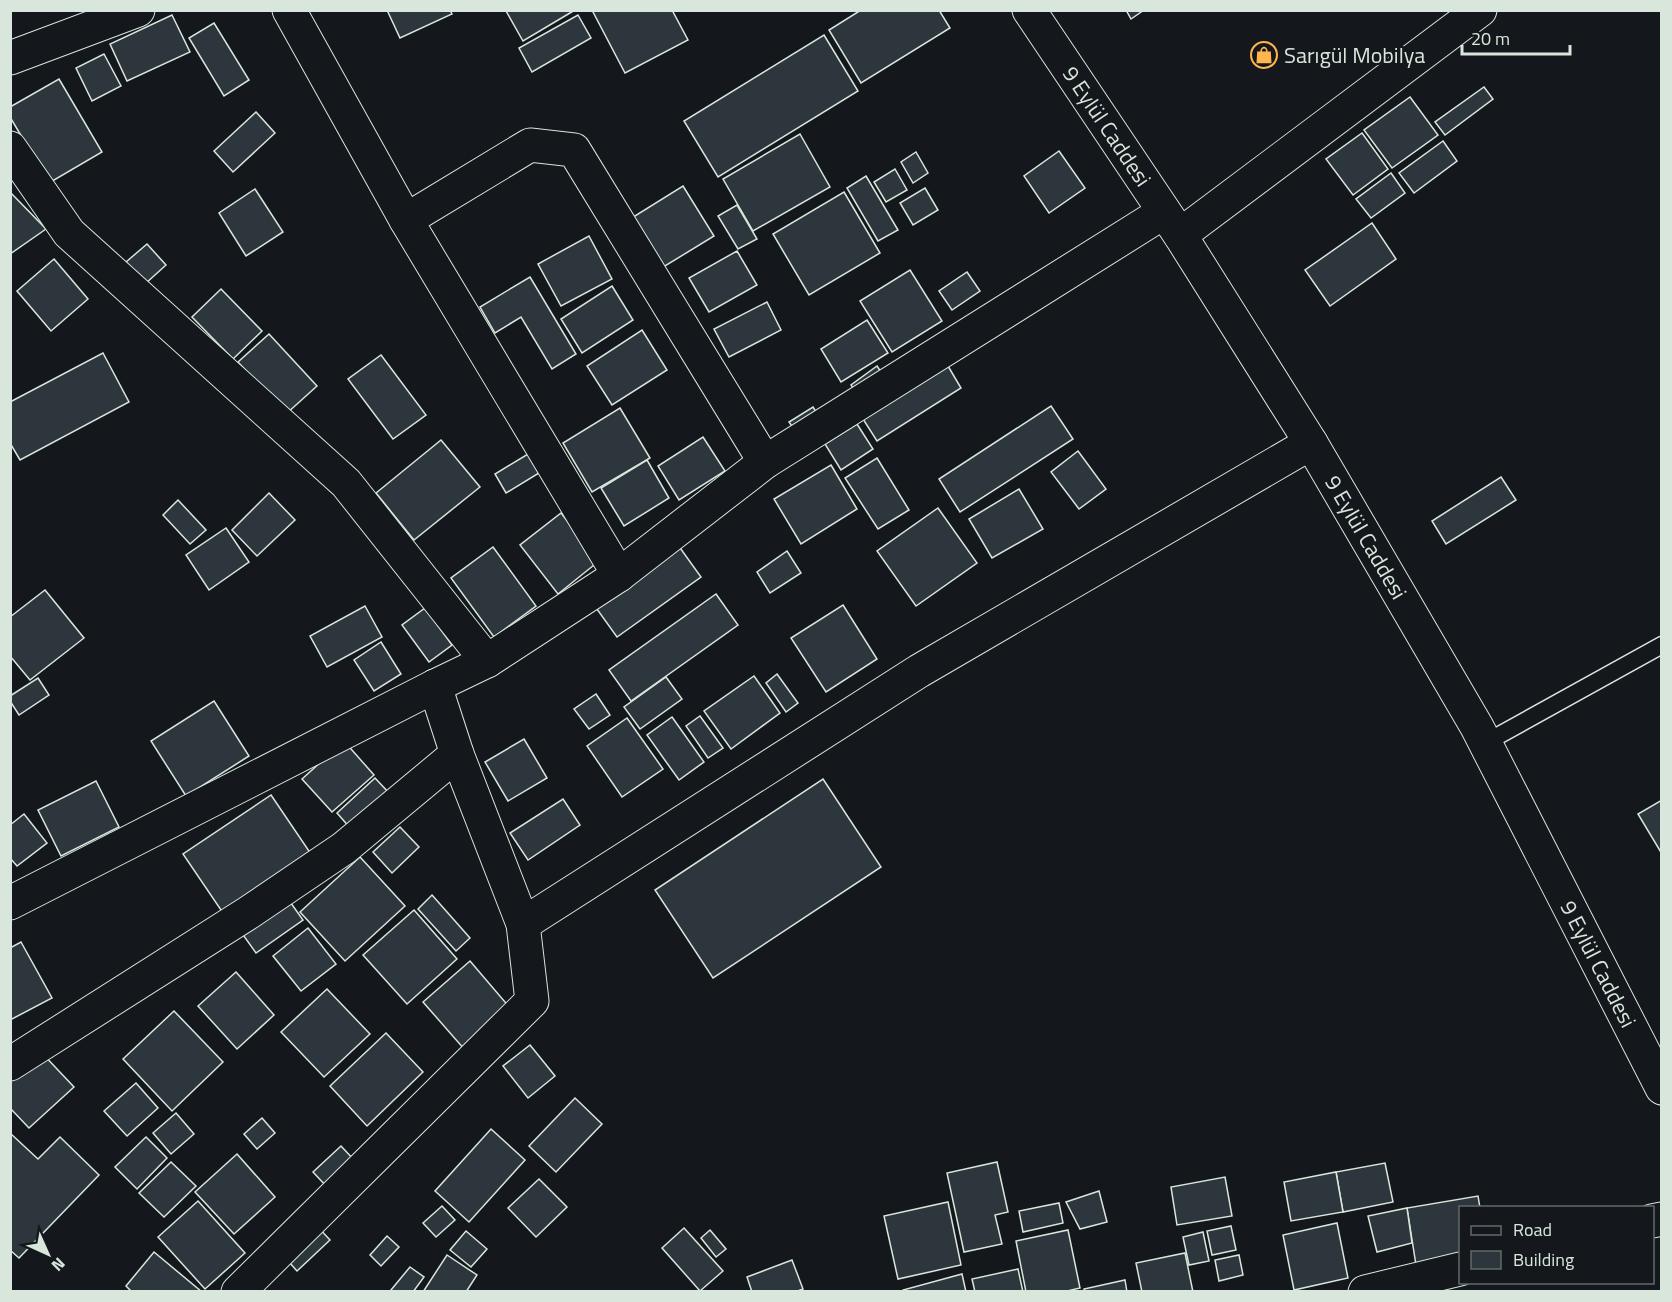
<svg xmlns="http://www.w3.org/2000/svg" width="1672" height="1302" font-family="'Titillium Web',sans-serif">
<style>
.building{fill:#2c363c;stroke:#d8e6dc;stroke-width:1.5}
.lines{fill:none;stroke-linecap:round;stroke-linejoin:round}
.service-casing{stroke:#d8e6dc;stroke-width:19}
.minor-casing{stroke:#d8e6dc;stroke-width:35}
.primary-casing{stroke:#d8e6dc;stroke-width:35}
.service{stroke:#14181c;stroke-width:16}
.minor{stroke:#14181c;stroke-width:33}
.primary{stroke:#14181c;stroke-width:33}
.labels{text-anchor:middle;stroke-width:4.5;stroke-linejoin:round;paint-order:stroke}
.poi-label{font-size:22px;fill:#d8e6dc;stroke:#14181c;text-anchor:start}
.street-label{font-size:22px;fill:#d8e6dc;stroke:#14181c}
</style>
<rect width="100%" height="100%" fill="#14181c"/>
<!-- building -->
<g class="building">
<path d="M387,10H450L452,14L400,38Z"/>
<path d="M575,10L523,41L506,11L507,10Z"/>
<path d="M592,10H672L688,40L625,73Z"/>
<path d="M861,10H939L950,28L861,83L829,30Z"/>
<path d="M1126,10H1144L1131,19Z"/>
<path d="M172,15L190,52L127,81L110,44Z"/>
<path d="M578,15L591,38L532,72L519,48Z"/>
<path d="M214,23L249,80L224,96L189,38Z"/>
<path d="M824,35L858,91L718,177L684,121Z"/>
<path d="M104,54L121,86L92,101L76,68Z"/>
<path d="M59,79L102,152L49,183L10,117V107Z"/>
<path d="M1484,87L1493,99L1445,135L1435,122Z"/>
<path d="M1410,97L1438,135L1392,168L1364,130Z"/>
<path d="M256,112L275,133L233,172L214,151Z"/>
<path d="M1362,133L1388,169L1353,195L1326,159Z"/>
<path d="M800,134L830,187L753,231L723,179Z"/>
<path d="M1443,141L1457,161L1414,193L1399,173Z"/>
<path d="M1059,151L1085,188L1049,213L1024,176Z"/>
<path d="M916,152L928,173L913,183L901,162Z"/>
<path d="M895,169L907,190L886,202L874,182Z"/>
<path d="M1391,173L1405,193L1371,218L1356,199Z"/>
<path d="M866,176L898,230L878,241L847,188Z"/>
<path d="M683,186L714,236L660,269L630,219Z"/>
<path d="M925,188L938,210L913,225L900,203Z"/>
<path d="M255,189L283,232L246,256L219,213Z"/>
<path d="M10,192L46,229L10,254Z"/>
<path d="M844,192L880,253L809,295L773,234Z"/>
<path d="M737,205L757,239L738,249L718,216Z"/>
<path d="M1372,223L1396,259L1330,306L1305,270Z"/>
<path d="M589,236L612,279L561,306L538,264Z"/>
<path d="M147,244L166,265L145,284L126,262Z"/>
<path d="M737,251L757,285L709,312L689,278Z"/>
<path d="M54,259L88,299L51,331L17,291Z"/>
<path d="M910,270L942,321L892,352L860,301Z"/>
<path d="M967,272L980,291L952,310L939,291Z"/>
<path d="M530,277L576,354L552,369L521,317L495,333L480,307Z"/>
<path d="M612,286L633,320L582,353L561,319Z"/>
<path d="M221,289L262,331L233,359L192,317Z"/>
<path d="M767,302L781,330L729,357L714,329Z"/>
<path d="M867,320L888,353L841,382L821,349Z"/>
<path d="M642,330L667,370L612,405L587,366Z"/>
<path d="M269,334L317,386L286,414L238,362Z"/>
<path d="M103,353L129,402L20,460L10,443V402Z"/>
<path d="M381,355L426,415L393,439L348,379Z"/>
<path d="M877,366L887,381L861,400L851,385Z"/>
<path d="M948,366L961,388L877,441L863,419Z"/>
<path d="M1051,406L1073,439L960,512L939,479Z"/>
<path d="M813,407L823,423L800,438L789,422Z"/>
<path d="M620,408L650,458L592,492L563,443Z"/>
<path d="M857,424L873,449L841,470L825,444Z"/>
<path d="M703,437L725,471L679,500L658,466Z"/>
<path d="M441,440L480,487L414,540L376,493Z"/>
<path d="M1078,451L1106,489L1079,509L1051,472Z"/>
<path d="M528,454L539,473L506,493L495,474Z"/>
<path d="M877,458L909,510L878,529L845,478Z"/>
<path d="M647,460L669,498L624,526L601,488Z"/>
<path d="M831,465L857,509L801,544L774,499Z"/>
<path d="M1501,477L1516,500L1446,544L1432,521Z"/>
<path d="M1019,489L1043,529L992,558L969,519Z"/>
<path d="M269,493L295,520L257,556L232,530Z"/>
<path d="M178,500L206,530L190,544L163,515Z"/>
<path d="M938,508L977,563L916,606L877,551Z"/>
<path d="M561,513L599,561L558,594L520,545Z"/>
<path d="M226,528L249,562L209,590L186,555Z"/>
<path d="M678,545L701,577L617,637L594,605Z"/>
<path d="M493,547L536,606L494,637L451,578Z"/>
<path d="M787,551L801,573L770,593L757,572Z"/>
<path d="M45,590L84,638L30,680L10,656V617Z"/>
<path d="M716,594L738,625L631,701L609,670Z"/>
<path d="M843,605L877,659L826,692L791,638Z"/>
<path d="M365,606L382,637L327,667L310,636Z"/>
<path d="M425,608L452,645L429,662L402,625Z"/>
<path d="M381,642L401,674L374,691L354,660Z"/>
<path d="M777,674L798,703L786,712L766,683Z"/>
<path d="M754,676L780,713L731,749L704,711Z"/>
<path d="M666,677L682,699L640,729L624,707Z"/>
<path d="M38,678L49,695L19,715L10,701V696Z"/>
<path d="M596,694L610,715L589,729L574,709Z"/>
<path d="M214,701L249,756L186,796L151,741Z"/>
<path d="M700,716L723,748L708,758L686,726Z"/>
<path d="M672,717L704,762L679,780L647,735Z"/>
<path d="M627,718L663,769L622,797L587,746Z"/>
<path d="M524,739L547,778L508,801L485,762Z"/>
<path d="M344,741L374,775L332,812L302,779Z"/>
<path d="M375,778L390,794L351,829L337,813Z"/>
<path d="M823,779L881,867L713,978L655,890Z"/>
<path d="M96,781L119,827L61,856L38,810Z"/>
<path d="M271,795L311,854L223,913L183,854Z"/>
<path d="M563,799L580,825L528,860L510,833Z"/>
<path d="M1662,800V854L1638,814Z"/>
<path d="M24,814L47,843L17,866L10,858V825Z"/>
<path d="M400,827L419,847L392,873L373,852Z"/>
<path d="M360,857L405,906L345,961L300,912Z"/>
<path d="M432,895L470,938L456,951L418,909Z"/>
<path d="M288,899L303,920L256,953L241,932Z"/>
<path d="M414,910L457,959L407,1004L363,955Z"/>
<path d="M308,928L336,964L301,991L273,956Z"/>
<path d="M21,942L52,998L10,1020V948Z"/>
<path d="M470,961L511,1009L465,1050L423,1002Z"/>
<path d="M236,972L274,1015L237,1049L198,1006Z"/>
<path d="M327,989L370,1034L324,1077L281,1032Z"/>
<path d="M174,1011L223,1062L172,1111L123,1059Z"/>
<path d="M386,1033L423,1072L367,1126L330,1086Z"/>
<path d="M530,1045L555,1076L528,1098L503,1066Z"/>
<path d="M40,1051L74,1087L29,1128L10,1108V1078Z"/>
<path d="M136,1083L158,1108L127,1136L104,1111Z"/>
<path d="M575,1098L602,1124L556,1172L529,1146Z"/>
<path d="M176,1113L194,1134L171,1154L153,1133Z"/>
<path d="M262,1118L275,1133L257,1149L244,1134Z"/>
<path d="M491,1129L525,1160L469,1222L435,1191Z"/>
<path d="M10,1133L38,1159L60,1137L99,1175L19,1258L10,1250Z"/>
<path d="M146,1137L167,1158L137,1189L115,1167Z"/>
<path d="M341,1146L355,1161L327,1187L313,1172Z"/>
<path d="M237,1154L275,1197L234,1234L195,1192Z"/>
<path d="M171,1162L196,1186L164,1217L139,1193Z"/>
<path d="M997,1162L1008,1212L995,1215L1002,1244L964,1252L947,1173Z"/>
<path d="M1385,1163L1393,1202L1343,1212L1336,1172Z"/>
<path d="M1336,1172L1343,1212L1291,1221L1284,1182Z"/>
<path d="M1225,1177L1232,1216L1177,1225L1171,1187Z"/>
<path d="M539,1179L567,1207L536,1237L508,1208Z"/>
<path d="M1099,1191L1107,1222L1080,1229L1066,1202Z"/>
<path d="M1478,1196L1480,1208H1460V1258L1416,1265L1407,1208Z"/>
<path d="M198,1201L245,1253L205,1289L158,1237Z"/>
<path d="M948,1202L961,1265L898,1279L884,1216Z"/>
<path d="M1059,1203L1063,1223L1023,1232L1019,1211Z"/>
<path d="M442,1206L455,1220L436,1237L423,1223Z"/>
<path d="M1407,1208L1412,1243L1377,1252L1368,1216Z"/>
<path d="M1337,1223L1348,1278L1294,1290L1283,1235Z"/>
<path d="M315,1224L330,1240L297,1271L282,1254Z"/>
<path d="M1231,1226L1236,1250L1212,1255L1207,1231Z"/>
<path d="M684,1228L723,1271L700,1291L662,1248Z"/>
<path d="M710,1230L726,1249L716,1257L701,1238Z"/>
<path d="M1068,1230L1080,1288L1063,1292H1026L1016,1241Z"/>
<path d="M466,1231L487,1249L471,1267L450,1250Z"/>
<path d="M1203,1232L1209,1261L1189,1265L1183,1237Z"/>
<path d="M387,1236L399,1247L381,1266L370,1255Z"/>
<path d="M154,1252L202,1292H132L126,1286Z"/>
<path d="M1185,1253L1193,1292H1142L1136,1263Z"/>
<path d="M447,1255L477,1275L466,1292H423Z"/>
<path d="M1239,1255L1243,1275L1219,1281L1215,1260Z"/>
<path d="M792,1260L803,1289L795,1292H752L747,1277Z"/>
<path d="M410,1267L424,1277L413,1292H393L391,1290Z"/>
<path d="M1018,1269L1023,1292H975L972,1279Z"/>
<path d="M962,1274L966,1292H903V1290Z"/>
<path d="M1125,1280L1127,1292H1085L1084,1289Z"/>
</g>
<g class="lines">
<defs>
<path id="service" d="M1485,743L1662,645"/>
<g id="minor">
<path d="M289,10L406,220L619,575"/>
<path d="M10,58L138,10"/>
<path d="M10,148L69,233L346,483L487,661"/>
<path d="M406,220L530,145L574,150L765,462"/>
<path d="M1180,235L1480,10"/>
<path d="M10,903L435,686L487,661L619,575L765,462L1164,212"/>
<path d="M523,924L919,671L1311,443"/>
<path d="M10,1064L248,913L344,848L457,754"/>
<path d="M1652,1221L1662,1219"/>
<path d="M238,1292L532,1001L523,924L457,754L435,686"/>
<path d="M1365,1292L1460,1269"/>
</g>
<g id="primary">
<path id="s1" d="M1029,10L1180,235L1311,443L1477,727L1662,1088"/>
</g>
</defs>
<!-- service casing -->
<use href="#service" class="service-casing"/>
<!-- minor casing -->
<use href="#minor" class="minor-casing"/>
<!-- primary casing -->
<use href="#primary" class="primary-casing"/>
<!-- service -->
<use href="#service" class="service"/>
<!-- minor -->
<use href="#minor" class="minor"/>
<!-- primary -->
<use href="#primary" class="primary"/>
</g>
<!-- icons -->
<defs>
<symbol id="shop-ring" viewBox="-11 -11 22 22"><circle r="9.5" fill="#14181c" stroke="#ffb74d" stroke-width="1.5"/><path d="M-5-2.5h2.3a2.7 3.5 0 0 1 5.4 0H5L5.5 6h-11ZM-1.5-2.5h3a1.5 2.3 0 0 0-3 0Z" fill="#ffb74d"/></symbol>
</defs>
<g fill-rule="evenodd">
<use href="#shop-ring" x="1249" y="40" width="30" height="30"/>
</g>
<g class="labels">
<!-- poi labels -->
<g class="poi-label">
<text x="1284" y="63">Sarıgül Mobilya</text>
</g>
<!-- street labels -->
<g class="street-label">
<text dy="8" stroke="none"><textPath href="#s1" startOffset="140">9 Eylül Caddesi</textPath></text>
<text dy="8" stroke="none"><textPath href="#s1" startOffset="626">9 Eylül Caddesi</textPath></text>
<text dy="8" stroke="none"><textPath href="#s1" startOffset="1112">9 Eylül Caddesi</textPath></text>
</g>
</g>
<!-- border -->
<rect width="1672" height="1302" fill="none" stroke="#d8e6dc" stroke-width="24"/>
<!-- legend -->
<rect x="1459" y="1206" width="195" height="78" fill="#14181c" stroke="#626a69" stroke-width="1.5"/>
<rect x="1471" y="1226" width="30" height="9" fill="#14181c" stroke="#626a69" stroke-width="1.5"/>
<text x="1513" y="1236" font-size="18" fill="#d8e6dc">Road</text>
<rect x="1471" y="1251" width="30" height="18" fill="#2c363c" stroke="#626a69" stroke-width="1.5"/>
<text x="1513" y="1266" font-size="18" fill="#d8e6dc">Building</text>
<!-- north arrow -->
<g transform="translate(48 1254) rotate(135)" stroke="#14181c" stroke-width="4.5" paint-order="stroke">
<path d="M0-4.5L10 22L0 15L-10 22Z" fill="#d8e6dc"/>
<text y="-9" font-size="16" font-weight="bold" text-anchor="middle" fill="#d8e6dc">N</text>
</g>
<!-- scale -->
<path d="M1462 45v9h108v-9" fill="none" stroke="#d8e6dc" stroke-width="3"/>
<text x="1471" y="45" font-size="18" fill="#d8e6dc" stroke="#14181c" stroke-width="4.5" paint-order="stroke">20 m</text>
</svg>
